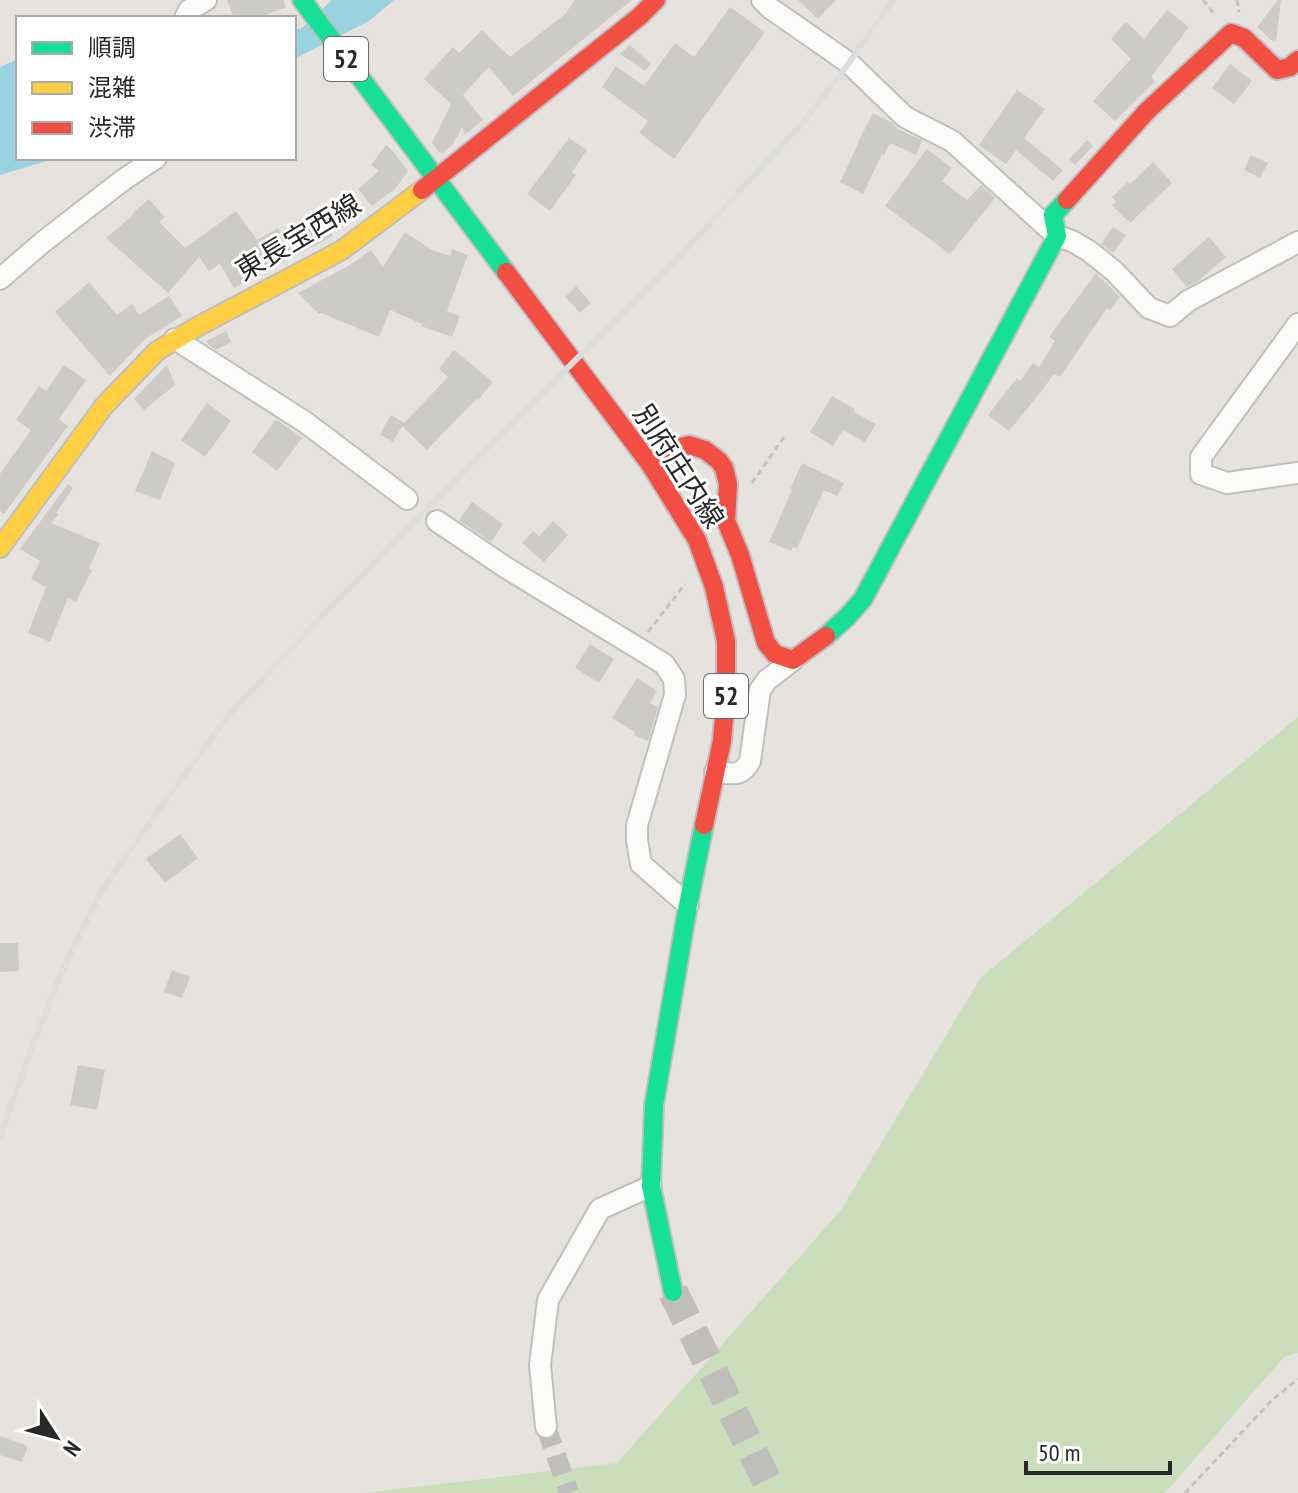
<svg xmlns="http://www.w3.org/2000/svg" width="1298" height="1493" font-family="'PT Sans Narrow','Noto Sans JP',sans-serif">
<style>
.green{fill:#cbdebb}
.water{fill:#9ad2e0}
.building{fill:#cdcbc8}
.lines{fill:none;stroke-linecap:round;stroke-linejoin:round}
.street-tunnel{stroke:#c0beba;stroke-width:20;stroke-dasharray:20 10;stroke-linecap:butt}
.primary-tunnel{stroke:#c0beba;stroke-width:30;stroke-dasharray:30 15;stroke-linecap:butt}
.street-casing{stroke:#c0bfc0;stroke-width:24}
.fast-casing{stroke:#c0bfc0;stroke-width:22}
.slow-casing{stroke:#c0bfc0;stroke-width:22}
.jam-casing{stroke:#c0bfc0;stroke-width:22}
.path{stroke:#c3c2c2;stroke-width:3;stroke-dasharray:6 4;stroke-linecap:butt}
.street{stroke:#fbfbfa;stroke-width:20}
.fast{stroke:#16e098;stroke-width:18}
.slow{stroke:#ffcf43;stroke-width:18}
.jam{stroke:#f24e42;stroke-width:18}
.rail{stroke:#ddddde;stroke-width:6}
.labels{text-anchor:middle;stroke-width:6;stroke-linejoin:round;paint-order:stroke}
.shield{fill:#fff;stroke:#686868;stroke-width:2}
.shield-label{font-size:26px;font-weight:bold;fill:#282828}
.street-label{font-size:28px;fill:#282828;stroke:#fff}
</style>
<rect width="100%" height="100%" fill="#e6e3df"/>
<!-- green -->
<path class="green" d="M1298,717V1353L1285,1356L1165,1493H364L617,1463L841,1210L981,977Z"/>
<!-- water -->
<g class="water">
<path d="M332,0H394L369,21L294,59V30L302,28Z"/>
<path d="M18,59V158H57L0,175V67Z"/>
</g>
<!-- building -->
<g class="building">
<path d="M227,0H284L286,7L258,18H234Z"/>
<path d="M575,0H632L513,96L489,67L463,95L483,120L465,135L462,127L453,144L442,154L439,152L432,143L451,104L424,79L453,47L459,53L482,30L510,57L565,14Z"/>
<path d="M798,0H836L818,19Z"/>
<path d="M1278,0H1281L1276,41L1271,40L1257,27Z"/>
<path d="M730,7L765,32L674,159L639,133L648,121L602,87L616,66L644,86L675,43L694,57Z"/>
<path d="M1167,10L1189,27L1151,77L1155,81L1115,121L1093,101L1131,59L1111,39L1126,22L1144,39Z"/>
<path d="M630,45L651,64L645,71L620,54Z"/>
<path d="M1230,64L1252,81L1234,104L1212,88Z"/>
<path d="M1017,90L1045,109L1024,138L1063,170L1053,181L1016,150L1006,164L979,145Z"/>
<path d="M873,113L892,123L897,129L922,140L916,155L890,143L884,155L882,154L863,194L840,182L859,142H858Z"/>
<path d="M569,138L587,150L572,172L576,175L550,211L527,194Z"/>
<path d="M1087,140L1093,146L1075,165L1069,159Z"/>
<path d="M386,145L392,150L408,171L395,189L372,206L358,189L379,171L371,165Z"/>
<path d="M927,149L952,168L942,181L967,200L981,185L995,198L950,254L885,206Z"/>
<path d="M1251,155L1268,163L1260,178L1244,170Z"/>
<path d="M1153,162L1172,183L1130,223L1112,205L1116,201L1112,197L1128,182L1130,184Z"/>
<path d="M149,199L165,217L159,222L185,248L236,211L257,240L278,228L280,232L306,216L316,234L328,227L333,236L234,288L220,264L209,271L199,257L168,293L106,238L133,215L132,214Z"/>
<path d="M1113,227L1126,235L1113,253L1101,244Z"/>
<path d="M405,232L432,250L450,256L452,249L468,255L447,311L460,316L452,337L421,326L422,324L390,310L379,337L321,313L319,314L298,293L350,265L371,250L383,267Z"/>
<path d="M1209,237L1226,257L1198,281L1187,287L1172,269Z"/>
<path d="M1096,273L1120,297L1110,310L1107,308L1060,377L1054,374L1043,389L1009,431L988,415L1017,378L1020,381L1033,363L1039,367L1055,341L1049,337Z"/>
<path d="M89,282L117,315L132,304L139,315L169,296L182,316L145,339L110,376L55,312Z"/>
<path d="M576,286L591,303L580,313L565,297Z"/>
<path d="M226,331L231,342L216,350L208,344L206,341Z"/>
<path d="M454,350L493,382L478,400L476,399L427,450L402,426L393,442L380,434L391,415L404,423L448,377L439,369Z"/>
<path d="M64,365L86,380L59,419L68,426L4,514L0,511V474L31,430L16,420L39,386L46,391Z"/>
<path d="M167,365L175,385L144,410L134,399Z"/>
<path d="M832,396L855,409L854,412L876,424L865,442L843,430L833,446L810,432Z"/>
<path d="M207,403L231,421L205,457L181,440Z"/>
<path d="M276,419L302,438L277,471L252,452Z"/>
<path d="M152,451L175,463L160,500L135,491Z"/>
<path d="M802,463L844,483L837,496L824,490L797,548L793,547L791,551L769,542L792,490L790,489Z"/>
<path d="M68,484L73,488L56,513L58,515L51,523L100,543L89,569L92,570L76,602L68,598L50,642L28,633L46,587L31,579L40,561L20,549Z"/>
<path d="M472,502L503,524L491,542L459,520Z"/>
<path d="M553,521L568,535L544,562L522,543L533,531L539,536Z"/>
<path d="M590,644L614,659L599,683L575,668Z"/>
<path d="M637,678L657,691L650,703L658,707L648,741L634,735L635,732L612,718Z"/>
<path d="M180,834L198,858L165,883L146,859Z"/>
<path d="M0,943H18L19,971L0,972Z"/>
<path d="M172,970L190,977L182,998L164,992Z"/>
<path d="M78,1065L105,1070L97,1110L70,1105Z"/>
<path d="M0,1436L28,1446L22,1462L0,1455Z"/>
</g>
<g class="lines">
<!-- street-tunnel -->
<path class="street-tunnel" d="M546,1427L569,1493"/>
<!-- primary-tunnel -->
<path class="primary-tunnel" d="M673,1292L773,1493"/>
<defs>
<g id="street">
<path d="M762,0L770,8L849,63L905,117L952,141L1057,236L1072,241L1089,251L1114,271L1149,308L1170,316L1188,301L1298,242"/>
<path d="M185,18L189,10L206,0"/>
<path d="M0,279L43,242L123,180L156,158"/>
<path d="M1298,324L1201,457V474L1227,483L1298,473"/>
<path d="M175,339L305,422L407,499"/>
<path d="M437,521L505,567L664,664L674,679L675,695L637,825V840L641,864L688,905"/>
<path d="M715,772C732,773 741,778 750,761L760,690L767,680L793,660"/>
<path d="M546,1427L540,1365L548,1300L600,1209L651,1186"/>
</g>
<g id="fast">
<path d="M302,0L506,272"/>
<path d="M826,636L847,617L863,599L1057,236L1053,215L1067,200"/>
<path d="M673,1292L651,1186L654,1105L688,905L704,825"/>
</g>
<path id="slow" d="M0,548L104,406L157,351L195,328L342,250L422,190"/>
<g id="jam">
<path d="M422,190L640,16L656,0"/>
<path d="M1067,200L1147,111L1231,33L1244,38L1277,70L1290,67L1298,60"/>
<path d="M506,272L650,464L697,540L714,587L726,641V694L722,741L704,825"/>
<path d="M650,464L672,449L689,445L705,450L719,461L724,468L728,484L726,521L740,555L766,643L775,654L793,660L826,636"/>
</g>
</defs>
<!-- street casing -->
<use href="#street" class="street-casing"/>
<!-- fast casing -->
<use href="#fast" class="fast-casing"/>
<!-- slow casing -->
<use href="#slow" class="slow-casing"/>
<!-- jam casing -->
<use href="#jam" class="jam-casing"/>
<!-- path -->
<g class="path">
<path d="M1203,0L1215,15"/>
<path d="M1237,0L1239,12"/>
<path d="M752,483L784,437"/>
<path d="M648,632L685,584"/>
<path d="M1185,1493L1272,1400L1298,1379"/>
</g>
<!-- street -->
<use href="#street" class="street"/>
<!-- fast -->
<use href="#fast" class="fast"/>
<!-- slow -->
<use href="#slow" class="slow"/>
<!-- jam -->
<use href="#jam" class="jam"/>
<!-- rail -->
<path class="rail" d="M0,1137L28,1058L59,978L101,892L157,812L232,711L331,607L473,462L677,259L806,119L849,63L893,0"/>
</g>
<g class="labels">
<!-- shield labels -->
<g class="shield">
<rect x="324" y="37" width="44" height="44" rx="6"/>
<rect x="704" y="674" width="44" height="44" rx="6"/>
</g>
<g class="shield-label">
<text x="346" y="68">52</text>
<text x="726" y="705">52</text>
</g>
<!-- street labels -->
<g class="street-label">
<text transform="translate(298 237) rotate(-31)" y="10">東長宝西線</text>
<text transform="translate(679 466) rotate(57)" y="10">別府庄内線</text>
</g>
</g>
<!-- legend -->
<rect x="16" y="16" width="280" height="144" fill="#ffffff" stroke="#a9a9a9" stroke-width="2"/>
<rect x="32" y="42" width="40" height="12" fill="#16e098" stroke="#a9a9a9" stroke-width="2"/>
<text x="88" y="56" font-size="24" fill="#282828">順調</text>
<rect x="32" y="82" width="40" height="12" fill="#ffcf43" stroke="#a9a9a9" stroke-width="2"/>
<text x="88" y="96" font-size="24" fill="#282828">混雑</text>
<rect x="32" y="122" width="40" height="12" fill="#f24e42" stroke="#a9a9a9" stroke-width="2"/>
<text x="88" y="136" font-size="24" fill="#282828">渋滞</text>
<!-- north arrow -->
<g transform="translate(56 1437) rotate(126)" stroke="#ffffff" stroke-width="6" paint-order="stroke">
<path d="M0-6L14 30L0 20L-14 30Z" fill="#282828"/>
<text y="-12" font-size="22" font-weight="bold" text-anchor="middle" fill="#282828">N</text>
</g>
<!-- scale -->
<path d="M1026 1461v12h144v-12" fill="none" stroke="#282828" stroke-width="4"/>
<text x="1038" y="1461" font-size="24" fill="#282828" stroke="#ffffff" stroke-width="6" paint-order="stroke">50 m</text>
</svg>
